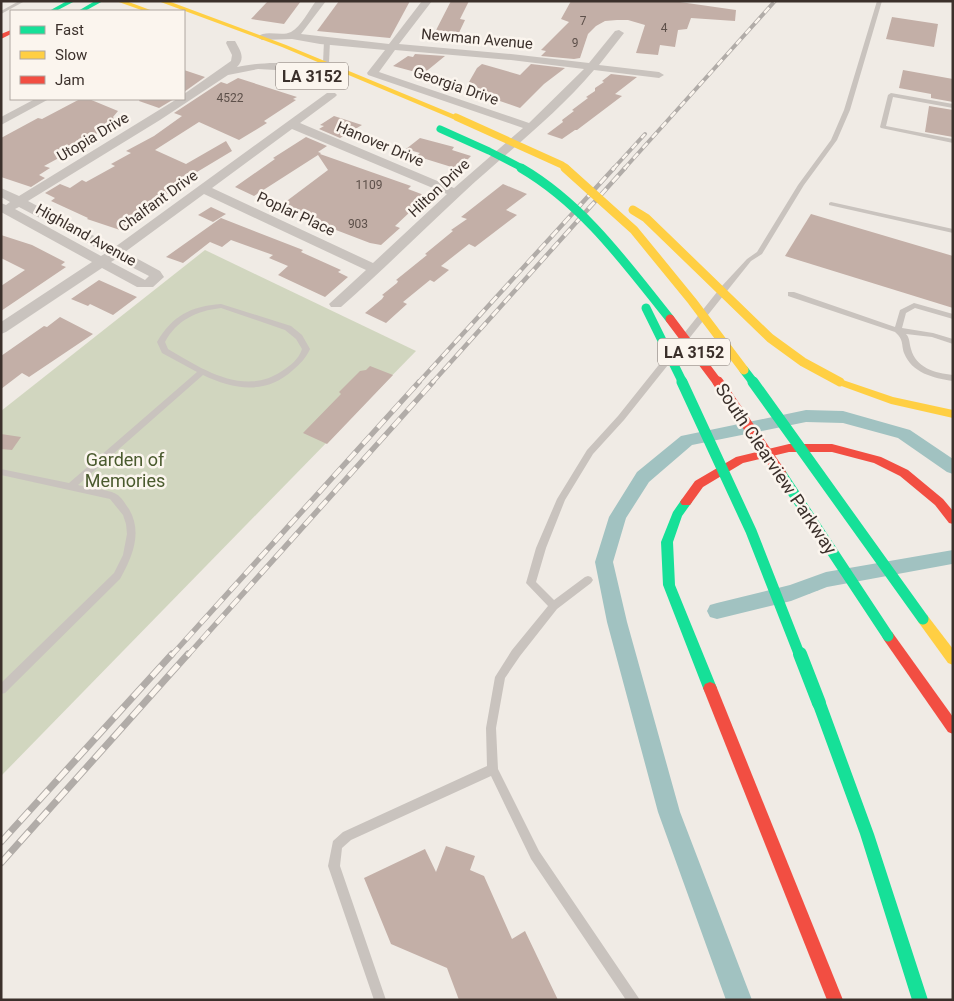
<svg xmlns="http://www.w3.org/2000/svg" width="954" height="1001" font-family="Roboto,sans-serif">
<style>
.green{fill:#d1d6bf}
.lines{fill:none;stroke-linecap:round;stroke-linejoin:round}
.stream{stroke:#a1c2c1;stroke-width:5}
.canal{fill:#a1c2c1;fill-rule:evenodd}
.building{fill:#c3afa7}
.lane{fill:#c9c3be;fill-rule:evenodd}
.street{fill:#c9c3be;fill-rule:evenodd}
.fast{fill:#16e098;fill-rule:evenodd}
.slow{fill:#ffcf43;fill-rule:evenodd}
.jam{fill:#f24e42;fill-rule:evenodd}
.rail-far3-casing{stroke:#b1aca8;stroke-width:4}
.rail-far2-casing{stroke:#b1aca8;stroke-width:4.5}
.rail-far1-casing{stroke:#b1aca8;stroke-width:5.5}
.rail-casing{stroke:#b1aca8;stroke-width:7}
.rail-far3{stroke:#fbf5ee;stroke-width:2.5;stroke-dasharray:7;stroke-linecap:butt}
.rail-far2{stroke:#fbf5ee;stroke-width:3;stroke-dasharray:9;stroke-linecap:butt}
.rail-far1{stroke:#fbf5ee;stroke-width:4;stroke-dasharray:11;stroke-linecap:butt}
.rail{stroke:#fbf5ee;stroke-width:5;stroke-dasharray:14;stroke-linecap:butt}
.fast-bridge-far3{stroke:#16e098;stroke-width:7}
.fast-bridge-far2{stroke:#16e098;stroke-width:9}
.fast-bridge-far1{stroke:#16e098;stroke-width:11}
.fast-bridge{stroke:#16e098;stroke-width:14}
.slow-bridge-far1{stroke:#ffcf43;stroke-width:7}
.slow-bridge{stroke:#ffcf43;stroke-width:9}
.jam-bridge-far1{stroke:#f24e42;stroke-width:9}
.jam-bridge{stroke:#f24e42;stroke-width:11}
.labels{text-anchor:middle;stroke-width:5;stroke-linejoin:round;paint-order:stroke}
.far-number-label{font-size:12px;fill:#5d504a}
.far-street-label{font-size:15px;fill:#3b302b;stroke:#fbf5ee}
.shield{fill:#fbf5ee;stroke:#756b66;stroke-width:1}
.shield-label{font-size:16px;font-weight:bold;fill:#3b302b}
.park-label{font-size:18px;fill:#4a5a2e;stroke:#fbf5ee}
.street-label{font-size:18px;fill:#3b302b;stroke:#fbf5ee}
</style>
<rect width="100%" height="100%" fill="#f0ebe5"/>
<!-- green -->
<path class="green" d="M205,250L416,351L1,776V411Z"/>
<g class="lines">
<!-- stream -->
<g class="stream">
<path d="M815,584L817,588"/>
<path d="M808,587L809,591"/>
</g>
<!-- canal -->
<g class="canal">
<path d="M806,410L843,411L910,430L953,459V474L947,472L898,438L843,423L806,422L692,445L649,482L626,518L613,562L627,622L680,812L752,1000H726L658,812L607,622L595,562L609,517L637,472L681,436Z"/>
<path d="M953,550L952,564L827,587L791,601L717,619L710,617L707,611L710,605L717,603L790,585L826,572Z"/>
</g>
</g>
<!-- building -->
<g class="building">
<path d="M268,1H301L284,24L251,19Z"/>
<path d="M339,1H410L390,38L317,31Z"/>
<path d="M451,1H469L460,19L465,20L456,39L433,36Z"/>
<path d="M571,1H673L736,10L735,21L691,18L687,29L678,30L675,47L660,45L658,55L636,53L645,25L628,20H617L605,21L596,26L588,34L580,58L574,59L541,56L546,51L541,50L569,22L561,19Z"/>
<path d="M892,17L938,24L934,47L886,39Z"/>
<path d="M415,54L445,56L423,74L393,66L408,56L413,57Z"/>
<path d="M482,64L520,75L531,64L565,68L544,84L520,108L465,89L477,68Z"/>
<path d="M184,70L205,77L184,92Z"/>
<path d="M903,70L953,79V102L931,98V94L899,88Z"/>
<path d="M611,74L637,77L615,94L622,96L577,130H575L562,139L547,134L563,122L562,120L574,111L572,110L588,98L586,97L595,91V88L604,82L602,81Z"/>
<path d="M238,78L297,97L293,99L296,100L264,121L267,123L239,140L199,122L155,150L186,164L226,141L232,151L192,175L120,230L87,219L88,218L51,201L55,198L45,193L60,184L70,188L82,180L86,182L115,166L111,164L131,153L126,151L154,136L182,116L174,113L221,82L227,84Z"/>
<path d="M80,99H89L118,111L113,117L117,123L86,139L90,141L44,166L50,168L39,175L45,178L31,187L1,177V138L38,118L42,119Z"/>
<path d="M140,99H174L159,108L139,101Z"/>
<path d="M929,106L953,110V137L925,132Z"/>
<path d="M334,116L362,125L340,138L319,129L324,126L320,125Z"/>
<path d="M306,137L327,146L318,152L321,153L320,154L411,186L408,189L424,195L422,196L426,197L395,226L400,228L381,245L370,243L315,222L317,220L280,206L328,170L318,155L254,196L235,187L275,159L273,158Z"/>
<path d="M420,138L454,147L452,150L471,156L458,169L416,156L420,153L406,149Z"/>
<path d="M503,184L527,194L506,210L517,215L475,247L469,244L441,266L449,270L434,282L430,280L403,302L407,304L386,323L365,313L382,299L384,296L382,295L397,283L398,281L396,280L427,255L425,254L453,231L451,230L467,219L461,217Z"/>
<path d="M211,207L226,214L213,222L198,215Z"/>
<path d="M811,214L953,256V308L785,256Z"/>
<path d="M221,218L303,250L301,252L341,270L338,272L348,277L325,297L278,275L288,266L269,258L273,255L231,240L222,247L210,242L183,263L166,257Z"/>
<path d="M1,235L32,245L65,262L61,265L66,267L1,311V286L25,270L1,258Z"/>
<path d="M99,280L137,297L113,315L90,304L88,306L71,299Z"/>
<path d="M60,317L93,334L29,377L22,373L1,389V356L44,326L47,327Z"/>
<path d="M370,366L393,375L327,444L303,433L341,394L339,392L360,371L366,370Z"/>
<path d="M1,434L21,437L12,450L1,449Z"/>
<path d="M446,846L475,856L470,870L484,876L512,939L525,931L558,1000H459L447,968L391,944L364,878L425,849L436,872Z"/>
</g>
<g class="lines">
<!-- lane -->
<g class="lane">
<path d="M19,1H25L1,14V11Z"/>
<path d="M877,1H882L850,110L837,140L804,185L762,254L751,261L727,291L624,420L593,454L565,500L546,548L536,582L554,600L585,577L588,576L591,577L593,580L591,583L557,609L520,656L505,678L496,728L498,769L539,851L640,1000H626L531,859L491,776L351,840L342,848L340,866L386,1000H374L328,866L333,841L343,832L487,766L486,728L495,677L512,650L548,606L526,583L536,548L557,499L587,450L618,416L721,287L747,259L757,252L798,185L831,140L844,110Z"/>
<path d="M327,39L330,41L329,63L326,65L323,63L324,41Z"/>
<path d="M891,93L953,104V108L893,97L886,126L953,139V143L881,128L880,127L888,95Z"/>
<path d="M831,202L953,229V233L829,205V203Z"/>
<path d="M788,292H794L895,327L900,310L914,303L953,314V319L915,308L906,313L902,328L933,333L953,339V344L932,337L906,334C910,338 909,343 911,349C916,368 935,373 953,375V381C933,378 912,373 904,353C901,343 904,340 895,332L788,296Z"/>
<path d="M221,304L291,326L302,335L310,349C306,358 300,364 293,370C266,395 234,390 203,375L78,485C87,487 110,490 116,494C122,497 125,504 129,509C143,533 132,557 120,579L5,693L1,694V683L114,573L123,555L127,534L126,524L123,515L110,499L1,475V469L69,483L197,372L162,353L157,342C172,316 191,306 221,304ZM221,308L285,330L296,339L302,349C299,359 290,366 282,371C244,397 202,369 168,349L165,342C177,320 196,311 221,308Z"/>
</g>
<!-- street -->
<g class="street">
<path d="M316,1H326L301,34L389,44L422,1H432L399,44L511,54L589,63L615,31L619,30L624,33L599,65L659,72L664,75L659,78L594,70C555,116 507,152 463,193C422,231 383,270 341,307H331L329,304L366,270L204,194L125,252L160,271L164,277L153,287H137L102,268L6,332L1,334V322L92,262L1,212V203L6,205L10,202L1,197V188L19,196L177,99H184V94L231,61L232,55L226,43L227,41H235C240,50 246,58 237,67C251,64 289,59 299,68L294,71L258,69L228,75L160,120L28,201L115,247L327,93H335L337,95L335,97L300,123L454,188L523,128L368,75L367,73L385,50L320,44L292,39L262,40L257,37C266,29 281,37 291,32C301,27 309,10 316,1ZM395,50L511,60L584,69L529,123L379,72ZM292,129L447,194L373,263L212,188ZM19,207L106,253L101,256L15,209ZM116,259L149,276L145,280L111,262Z"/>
<path d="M35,99H49L1,125V117Z"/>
</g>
<!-- fast -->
<g class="fast">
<path d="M67,1H75L56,11H49Z"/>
<path d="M95,1H103L85,11H78Z"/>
<path d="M686,498L690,499L692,502L682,516L673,542L675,585L717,688L715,692L710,694L705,692L703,688L663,585L661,542L673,512L682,499Z"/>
<path d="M819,697L824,699L826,703L874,834L928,1000H912L860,834L812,703L814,699Z"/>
</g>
<!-- slow -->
<g class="slow">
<path d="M116,1H126L153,11H144Z"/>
<path d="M158,1H168L286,45L460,117L453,119L282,47Z"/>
<path d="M840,379L893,397L953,410V418L891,404L836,384L835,382L836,380Z"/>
<path d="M923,614L927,615L953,649V665L948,663L919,623L917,619L919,615Z"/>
</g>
<!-- jam -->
<g class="jam">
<path d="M11,30V34L1,39V34Z"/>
<path d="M789,444H832L881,457L908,470L943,499L953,511V524L949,523L935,505L900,476L874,463L832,452H789L743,463L703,487L690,505H682L680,502L682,499L695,481L736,457Z"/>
<path d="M888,631L892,632L953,717V734L948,732L884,640L882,636L884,632Z"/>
<path d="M710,682L715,684L717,688L843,1000H827L703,688L705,684Z"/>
</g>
<defs>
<g id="rail-far3">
<path d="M613,169L645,134"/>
<path d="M624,169L775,1"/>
</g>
<g id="rail-far2">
<path d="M418,383L614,168"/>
<path d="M432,383L625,168"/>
</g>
<g id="rail-far1">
<path d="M171,656L419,382"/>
<path d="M187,656L433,382"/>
</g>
<g id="rail">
<path d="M1,842L172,654"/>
<path d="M1,863L188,654"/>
</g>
</defs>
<!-- rail-far3 casing -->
<use href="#rail-far3" class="rail-far3-casing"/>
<!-- rail-far2 casing -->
<use href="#rail-far2" class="rail-far2-casing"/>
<!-- rail-far1 casing -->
<use href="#rail-far1" class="rail-far1-casing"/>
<!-- rail casing -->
<use href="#rail" class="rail-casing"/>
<!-- rail-far3 -->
<use href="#rail-far3" class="rail-far3"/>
<!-- rail-far2 -->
<use href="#rail-far2" class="rail-far2"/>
<!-- rail-far1 -->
<use href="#rail-far1" class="rail-far1"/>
<!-- rail -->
<use href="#rail" class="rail"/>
<!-- fast-bridge-far3 -->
<path class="fast-bridge-far3" d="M440,129L489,151L524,169"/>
<!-- fast-bridge-far2 -->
<g class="fast-bridge-far2">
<path d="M521,168C583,204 626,264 670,319"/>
<path d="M646,308L683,383"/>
<path d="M744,370L754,383"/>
</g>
<!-- fast-bridge-far1 -->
<g class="fast-bridge-far1">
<path d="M682,382L751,531L800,656"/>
<path d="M753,382L923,619"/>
<path d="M781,474L888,636"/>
</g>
<!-- fast-bridge -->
<path class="fast-bridge" d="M800,654L819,703"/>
<!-- slow-bridge-far1 -->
<path class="slow-bridge-far1" d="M456,117L562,165L567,169"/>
<!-- slow-bridge -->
<g class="slow-bridge">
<path d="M565,168L634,230L692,301L744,370"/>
<path d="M633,210L646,218L770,338L803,362L840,382"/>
</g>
<!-- jam-bridge-far1 -->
<path class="jam-bridge-far1" d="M670,319L718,383"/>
<!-- jam-bridge -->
<path class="jam-bridge" d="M718,382L781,474"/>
</g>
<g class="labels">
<!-- far-number labels -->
<g class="far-number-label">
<text x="583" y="25">7</text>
<text x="664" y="32">4</text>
<text x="575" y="47">9</text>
<text x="230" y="102">4522</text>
<text x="369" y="189">1109</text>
<text x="358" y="228">903</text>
</g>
<!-- far-street labels -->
<g class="far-street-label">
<text transform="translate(477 39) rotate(5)" y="5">Newman Avenue</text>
<text transform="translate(456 86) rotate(19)" y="5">Georgia Drive</text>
<text transform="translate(93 137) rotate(-31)" y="5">Utopia Drive</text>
<text transform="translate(380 144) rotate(23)" y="5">Hanover Drive</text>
<text transform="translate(439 188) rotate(-43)" y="5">Hilton Drive</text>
<text transform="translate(158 201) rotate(-36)" y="5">Chalfant Drive</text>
<text transform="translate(296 214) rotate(25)" y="5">Poplar Place</text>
<text transform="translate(86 235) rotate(29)" y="5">Highland Avenue</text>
</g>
<!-- shield labels -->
<g class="shield">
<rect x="276" y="62.5" width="72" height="27" rx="4"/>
<rect x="658" y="338.5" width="72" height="27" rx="4"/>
</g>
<g class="shield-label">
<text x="312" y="82">LA 3152</text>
<text x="694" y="358">LA 3152</text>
</g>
<!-- park labels -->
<g class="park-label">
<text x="125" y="466">Garden of<tspan x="125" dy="21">Memories</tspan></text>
</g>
<!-- street labels -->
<g class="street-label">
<text transform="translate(776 469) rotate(56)" y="6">South Clearview Parkway</text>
</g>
</g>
<!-- border -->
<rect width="954" height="1001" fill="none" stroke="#3b302b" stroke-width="5"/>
<!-- legend -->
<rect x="10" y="10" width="175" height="90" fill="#fbf5ee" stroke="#aea6a0"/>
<rect x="20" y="26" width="25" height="8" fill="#16e098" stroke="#aea6a0"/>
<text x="55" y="35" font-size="15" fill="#3b302b">Fast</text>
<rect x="20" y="51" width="25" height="8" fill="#ffcf43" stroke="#aea6a0"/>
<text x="55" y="60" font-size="15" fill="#3b302b">Slow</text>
<rect x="20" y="76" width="25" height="8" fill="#f24e42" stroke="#aea6a0"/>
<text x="55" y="85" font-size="15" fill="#3b302b">Jam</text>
</svg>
